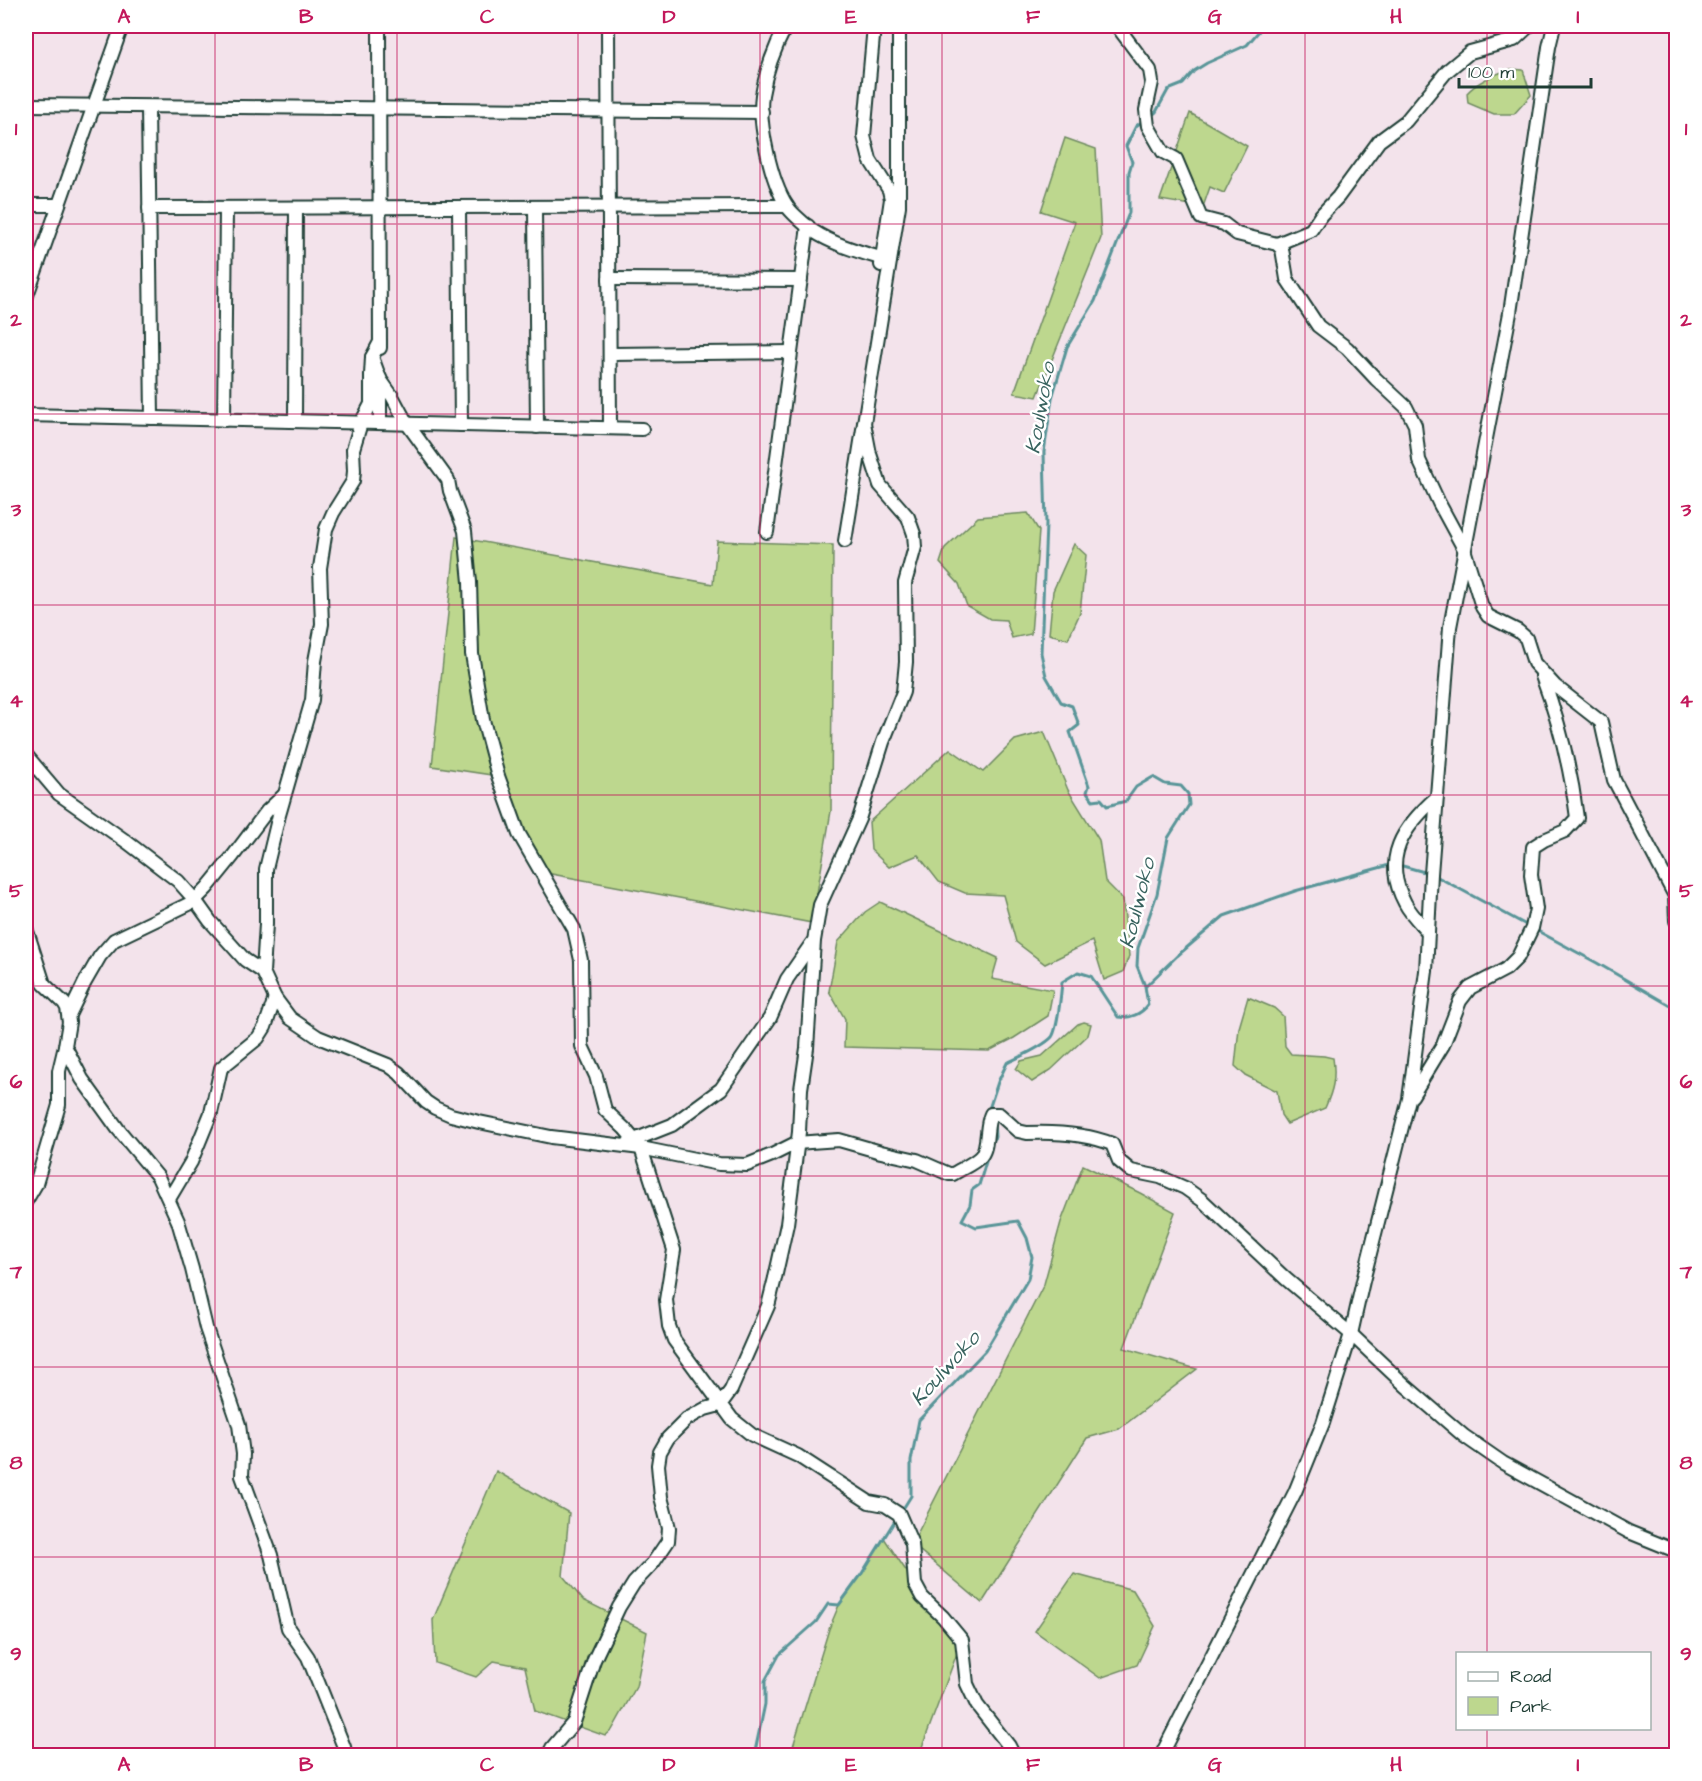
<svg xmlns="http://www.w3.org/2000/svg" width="1702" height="1781" font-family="'Architects Daughter',sans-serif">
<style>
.green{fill:#bdd78e;stroke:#6e8a61;stroke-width:1.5}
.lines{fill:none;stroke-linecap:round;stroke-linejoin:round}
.stream{stroke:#599598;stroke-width:3}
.minor-casing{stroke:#1f3d34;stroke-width:16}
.minor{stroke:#fff;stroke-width:12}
.grid{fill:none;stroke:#c2185b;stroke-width:1.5;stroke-opacity:0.55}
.labels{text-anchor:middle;stroke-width:5;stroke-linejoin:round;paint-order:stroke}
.water-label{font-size:21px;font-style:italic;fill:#37625e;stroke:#fff}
.neatline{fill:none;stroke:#c2185b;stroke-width:2}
.grid-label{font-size:20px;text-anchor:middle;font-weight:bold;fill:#c2185b}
</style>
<rect width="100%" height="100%" fill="#f3e3eb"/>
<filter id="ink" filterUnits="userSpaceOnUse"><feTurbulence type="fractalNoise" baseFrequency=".0167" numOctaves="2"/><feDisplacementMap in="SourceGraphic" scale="12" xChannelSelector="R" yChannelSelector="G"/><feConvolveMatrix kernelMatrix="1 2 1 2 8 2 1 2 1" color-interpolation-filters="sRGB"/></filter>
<g filter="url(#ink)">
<!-- green -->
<g class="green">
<path d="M1511,69L1523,70L1531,95L1514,114H1494L1468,103L1467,93C1478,81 1495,74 1511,69Z"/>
<path d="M1190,113L1247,146L1224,193L1210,187L1203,207L1160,200Z"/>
<path d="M1065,138L1096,149L1101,238L1037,397L1014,393L1075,222L1041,211Z"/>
<path d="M1028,513L1039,531L1031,634L1012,638L1006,620L990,619L967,606L959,584L940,563L945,548L978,517Z"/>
<path d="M456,537L713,584L717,541L833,545L831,811L812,923L541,872L498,776L432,766Z"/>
<path d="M1074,544L1086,555L1080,613L1068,639L1049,634L1053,591Z"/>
<path d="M1044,732L1068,790L1099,840L1105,881L1123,899L1129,956L1123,972L1104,980L1092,941L1045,964L1016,942L1003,895L965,893L939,882L918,855L889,867L871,850L869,822L950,749L983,772L1015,740Z"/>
<path d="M880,902L998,958L992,979L1053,990L1048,1016L1014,1038L989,1051L844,1047L845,1019L829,991L838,942L865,912Z"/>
<path d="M1248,997L1274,1008L1283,1016L1285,1046L1291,1054L1324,1056L1333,1058C1336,1078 1333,1090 1325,1108L1287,1124L1281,1115L1277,1091L1245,1075L1235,1066L1239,1028Z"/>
<path d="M1084,1022L1091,1024L1088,1035L1051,1070L1032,1082L1016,1069L1021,1061L1042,1056L1078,1024Z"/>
<path d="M1083,1165L1140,1193L1175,1212L1124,1348L1197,1369L1119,1429L1087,1438L982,1603L912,1544L1044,1284L1061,1222Z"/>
<path d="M496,1471L569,1513L563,1576L583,1600L647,1632L636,1687L612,1730L605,1736L535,1711L525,1667L494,1661L476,1677L435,1663L433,1620Z"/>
<path d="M884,1538L915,1584L962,1640L919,1755L790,1756L829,1629L839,1605L861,1575Z"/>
<path d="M1074,1574L1133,1590L1155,1626L1137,1665L1100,1678L1035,1631Z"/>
</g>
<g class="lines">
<!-- stream -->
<g class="stream">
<path d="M1151,116L1156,112L1168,90L1183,84L1194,71L1207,63L1247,45L1259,31L1261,26"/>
<path d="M1399,865L1428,873"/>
<path d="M1434,875L1528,926"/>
<path d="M1534,929L1597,963L1676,1009"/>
<path d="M1146,986L1177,956L1224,916L1295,891L1393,864"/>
<path d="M991,1112L989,1109L998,1082L1007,1063C1019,1057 1043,1047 1052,1037C1058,1028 1061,993 1062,982L1078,972L1091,976L1118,1017C1130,1019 1141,1014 1148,1005L1145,986L1137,966L1138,948L1157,894L1168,838L1189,805L1188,794L1181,786L1165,784L1153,777L1136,787L1126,801L1107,806L1101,799L1093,800L1087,792L1089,786L1070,732L1079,725L1072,706L1061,702L1046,676L1041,653L1046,524L1044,452L1052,398L1067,347L1095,301L1129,213V172L1132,162L1126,146L1136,126L1143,121"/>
<path d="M990,1143L995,1137L994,1121"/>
<path d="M901,1512L911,1496V1461L919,1420L985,1351L1028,1279L1032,1257L1027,1238L1018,1221L976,1227L962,1220L970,1205L972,1190L979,1185L988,1155"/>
<path d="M754,1756L765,1704V1681L779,1655L816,1622L828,1604L839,1605L861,1575L897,1517"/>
</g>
<defs>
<g id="minor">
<path d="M379,26L380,348"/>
<path d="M608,26L610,428"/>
<path d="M786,26C775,47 766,70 762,95C758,123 771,182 787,206C791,213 807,226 813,231C836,246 864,253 890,261"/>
<path d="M874,26L864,136L870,160L889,190L891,199L881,265"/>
<path d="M1117,26L1150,70L1152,82L1146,110L1148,126L1163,152L1176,159L1201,218L1224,224L1237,234L1277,244L1282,249L1287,279L1318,326L1347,348L1376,379L1406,407L1415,425L1419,460L1439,503L1464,549L1482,607L1488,616L1518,631L1526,638L1534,663L1555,686L1601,722L1614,780L1675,896L1676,921"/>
<path d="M26,105L762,112"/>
<path d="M148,107L152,418"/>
<path d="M26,205H58"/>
<path d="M459,207L461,425"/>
<path d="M535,207L537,427"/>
<path d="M149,208L787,206"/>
<path d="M1277,244L1311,230L1321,215L1338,197L1379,141L1406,121L1447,71L1470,52L1514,40L1529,26"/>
<path d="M609,279L801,280"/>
<path d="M26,298L122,26"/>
<path d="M610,354L791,352"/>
<path d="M372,357L380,379L392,396L406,422L448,480L450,491L465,531L470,582L472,654L483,720L498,776L519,834L574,929L581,960L582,1046L596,1076L605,1110L625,1129L641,1148L674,1250L666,1300L669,1326L674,1340L732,1419L752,1435L798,1456L869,1502L885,1505L899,1514L912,1544L915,1584L922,1597L943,1617L962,1640L967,1684L977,1705L1009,1746L1014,1756"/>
<path d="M380,378V423"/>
<path d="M26,415L642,429"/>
<path d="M224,420L226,208"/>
<path d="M295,421L296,208"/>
<path d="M767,532L808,226"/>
<path d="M845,541L899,206V26"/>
<path d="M26,755L59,794L127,842L178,881L195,900L210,921L245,960L263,972L275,998L290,1018L318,1037L388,1065L399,1073L426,1102L435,1108L451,1115L479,1122L551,1137L641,1148L719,1164L747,1165L772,1155L796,1143L839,1140L881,1152L917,1160L949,1174H953C961,1169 975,1163 981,1156C989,1146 985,1126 991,1114H999L1018,1131L1027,1133C1054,1132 1087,1134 1112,1144L1119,1161L1131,1171L1160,1177L1185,1188L1202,1200L1286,1279L1351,1334L1406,1386L1464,1436L1503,1463L1629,1532L1676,1551"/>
<path d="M26,928L44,984L64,1003L67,1008L69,1022L65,1046L82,1079L118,1129L158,1177L178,1221L192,1269L206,1328L239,1425L243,1454L242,1476L271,1555L288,1628L308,1657L344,1747L346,1756"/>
<path d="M1428,932C1420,923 1410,913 1405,903C1381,858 1403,827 1437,797"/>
<path d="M263,972L266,924V869L279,815L312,700L315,661L322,624L320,568L326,529L333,513L353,481L354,471L353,449L361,423L371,404V375L372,357L380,342"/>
<path d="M69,1015L85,982L100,956L114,940L193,902L207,888L233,856L267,811L284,795"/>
<path d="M1412,1096L1443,1045L1460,1001L1470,988L1506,969L1518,957L1532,928L1536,909L1531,875L1533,847L1544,840L1565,831L1577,818C1571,770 1559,721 1542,676"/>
<path d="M629,1142L672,1125L721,1089L770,1018L787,979L812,943"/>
<path d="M169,1199L191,1162L211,1113L221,1068L258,1038L265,1027L275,998"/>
<path d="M26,1201L36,1184L59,1105V1071L65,1046"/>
<path d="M548,1756L552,1748L574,1722L594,1660L619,1607L634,1583L653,1563L668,1541L669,1528L661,1497L658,1465L660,1452L668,1438L687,1419L705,1409L720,1405L731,1390L768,1306L775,1278L787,1224L799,1132L801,1089L807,1048L814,941L820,905L859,819L883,742L903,692L906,662L905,583L915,547L914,534L908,517L880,485L870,454L864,423"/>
<path d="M1161,1756L1295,1492L1323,1423L1351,1334L1363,1281L1409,1099L1426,971L1431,874L1450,627L1510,313L1549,47L1554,26"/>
</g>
</defs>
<!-- minor casing -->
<use href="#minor" class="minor-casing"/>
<!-- minor -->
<use href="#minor" class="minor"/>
</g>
</g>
<!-- grid -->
<path class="grid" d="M215,26V1756M397,26V1756M578,26V1756M760,26V1756M942,26V1756M1124,26V1756M1305,26V1756M1487,26V1654M26,224H1676M26,414H1676M26,605H1676M26,795H1676M26,986H1676M26,1176H1676M26,1367H1676M26,1557H1676M1487,1728V1756"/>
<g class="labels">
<!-- water labels -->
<g class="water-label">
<text transform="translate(1040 408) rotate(-80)" y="7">Koulwoko</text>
<text transform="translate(1137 903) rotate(-76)" y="7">Koulwoko</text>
<text transform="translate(945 1368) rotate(-48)" y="7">Koulwoko</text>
</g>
</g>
<!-- margin -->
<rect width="1702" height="1781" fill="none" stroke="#fff" stroke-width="66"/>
<!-- legend -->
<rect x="1456" y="1652" width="195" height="78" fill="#ffffff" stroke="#a5b1ae" stroke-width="1.5"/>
<rect x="1468" y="1672" width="30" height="9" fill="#ffffff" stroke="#a5b1ae" stroke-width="1.5"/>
<text x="1510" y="1682" font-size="18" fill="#1f3d34">Road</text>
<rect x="1468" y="1697" width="30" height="18" fill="#bdd78e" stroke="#a5b1ae" stroke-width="1.5"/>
<text x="1510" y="1712" font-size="18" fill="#1f3d34">Park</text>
<!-- scale -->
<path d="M1459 78v9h132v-9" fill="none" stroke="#1f3d34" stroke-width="3"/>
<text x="1468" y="78" font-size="18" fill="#1f3d34" stroke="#ffffff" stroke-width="4.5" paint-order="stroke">100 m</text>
<rect x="33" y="33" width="1636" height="1715" class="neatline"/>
<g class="grid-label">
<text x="124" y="23">A</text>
<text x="306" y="23">B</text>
<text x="487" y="23">C</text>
<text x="669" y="23">D</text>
<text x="851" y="23">E</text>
<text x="1033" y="23">F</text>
<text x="1215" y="23">G</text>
<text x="1396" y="23">H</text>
<text x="1578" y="23">I</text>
<text x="16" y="135">1</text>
<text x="1686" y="135">1</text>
<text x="16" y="326">2</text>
<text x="1686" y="326">2</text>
<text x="16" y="516">3</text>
<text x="1686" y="516">3</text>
<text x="16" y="707">4</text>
<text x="1686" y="707">4</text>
<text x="16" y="897">5</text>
<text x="1686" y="897">5</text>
<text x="16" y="1088">6</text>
<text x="1686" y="1088">6</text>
<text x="16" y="1278">7</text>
<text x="1686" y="1278">7</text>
<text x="16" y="1469">8</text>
<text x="1686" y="1469">8</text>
<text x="16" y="1660">9</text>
<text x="1686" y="1660">9</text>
<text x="124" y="1771">A</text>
<text x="306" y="1771">B</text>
<text x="487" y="1771">C</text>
<text x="669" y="1771">D</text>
<text x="851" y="1771">E</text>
<text x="1033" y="1771">F</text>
<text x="1215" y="1771">G</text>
<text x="1396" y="1771">H</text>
<text x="1578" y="1771">I</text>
</g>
</svg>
